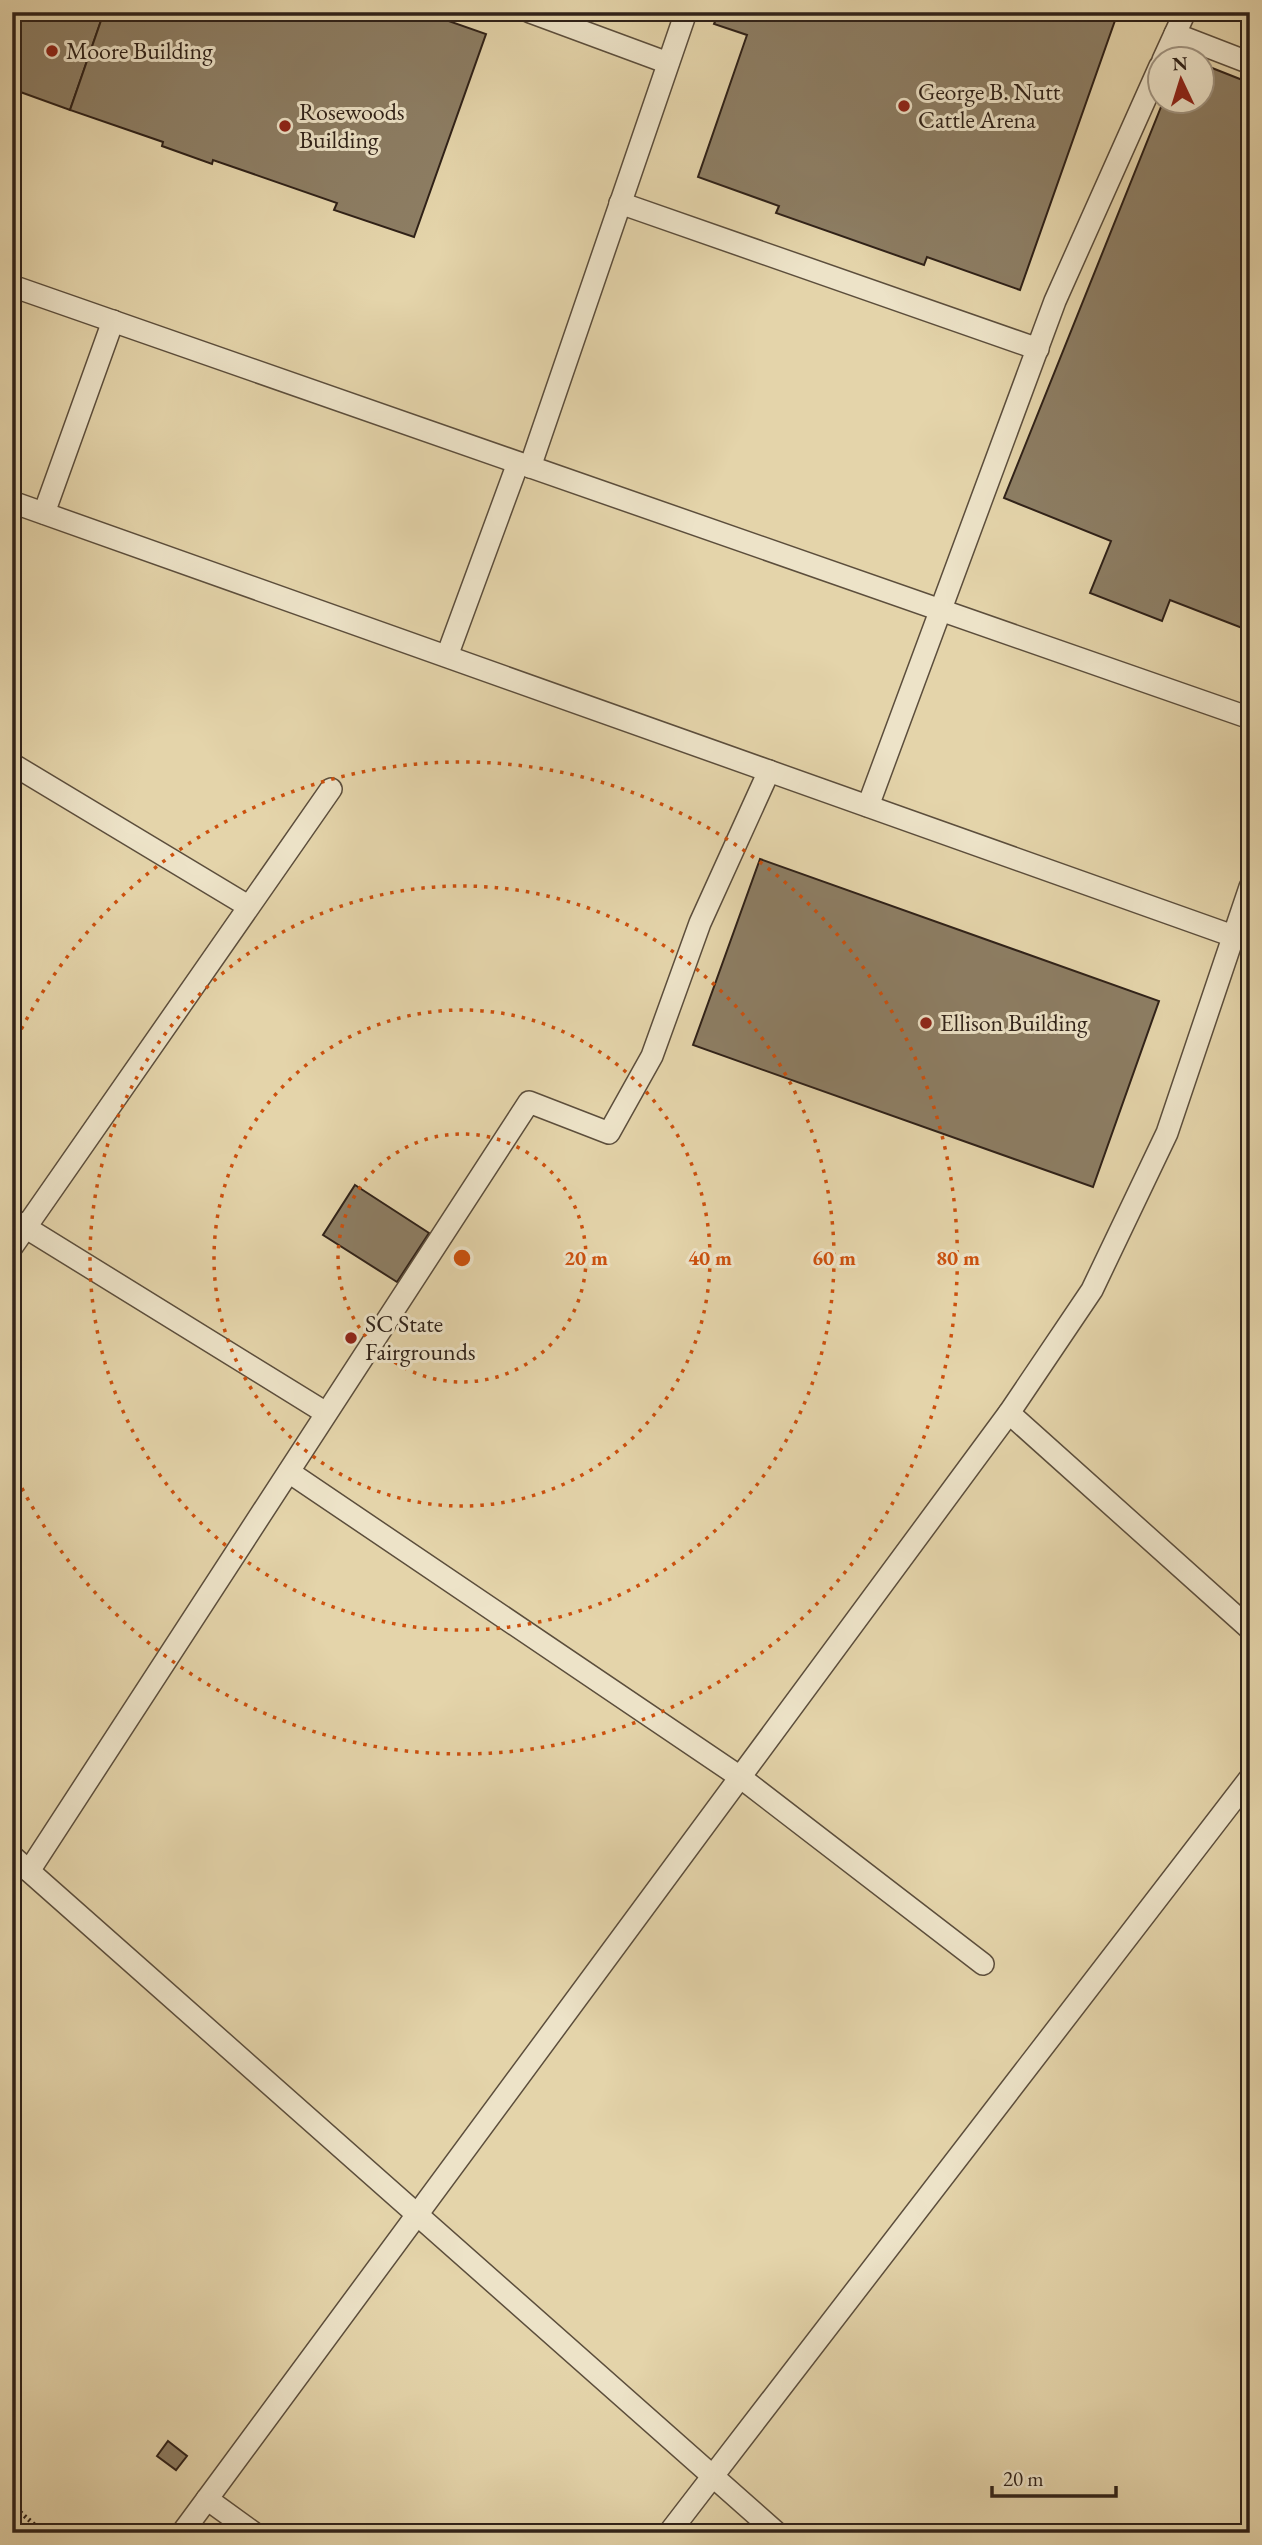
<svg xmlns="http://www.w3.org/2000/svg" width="1262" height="2545" font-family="'EB Garamond',serif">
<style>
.building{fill:#8d7e64;stroke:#2f2118;stroke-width:2}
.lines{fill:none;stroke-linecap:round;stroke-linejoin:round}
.lane-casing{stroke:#5c4e3c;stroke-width:24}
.path{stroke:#2f2118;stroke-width:4.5;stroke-dasharray:2 3.5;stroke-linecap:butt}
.lane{stroke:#ede3c8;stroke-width:21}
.ring{fill:none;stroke:#cc510e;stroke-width:3.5;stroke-dasharray:3.5 7}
.poi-dot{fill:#8f2418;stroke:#ede3c8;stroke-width:2.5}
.labels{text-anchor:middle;stroke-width:6;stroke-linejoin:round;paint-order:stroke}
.poi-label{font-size:24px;fill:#2f2118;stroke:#ede3c8;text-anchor:start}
.centre{fill:#cc510e;stroke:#ede3c8;stroke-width:3.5}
.ring-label{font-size:21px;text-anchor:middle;font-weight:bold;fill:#cc510e;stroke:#ede3c8;stroke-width:6;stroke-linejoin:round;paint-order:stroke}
</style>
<rect width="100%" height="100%" fill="#e4d4aa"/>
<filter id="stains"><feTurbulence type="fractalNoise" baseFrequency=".00286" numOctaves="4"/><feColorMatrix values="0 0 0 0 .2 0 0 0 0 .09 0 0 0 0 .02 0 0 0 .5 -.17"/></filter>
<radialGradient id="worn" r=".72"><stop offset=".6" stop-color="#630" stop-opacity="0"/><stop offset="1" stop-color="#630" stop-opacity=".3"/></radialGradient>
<!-- building -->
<g class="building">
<path d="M12,12H104L70,110L12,89Z"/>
<path d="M104,12H423L486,34L414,237L334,210L337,203L213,160L212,164L162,146L163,142L70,110Z"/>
<path d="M719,12H1118L1020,290L927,257L924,265L776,213L779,206L698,177L747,35L714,24Z"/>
<path d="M1202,64L1250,83V631L1170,600L1162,621L1090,593L1111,541L1004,498L1163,102H1202Z"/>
<path d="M760,859L1159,1001L1093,1187L693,1045Z"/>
<path d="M355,1185L429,1233L397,1282L323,1235Z"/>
<path d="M168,2441L187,2456L176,2470L157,2456Z"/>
</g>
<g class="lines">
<defs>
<g id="lane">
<path d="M530,12L668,63"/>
<path d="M1175,34L1250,63"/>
<path d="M1163,60L1185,12"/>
<path d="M620,203L1038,349"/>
<path d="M12,286L1250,718"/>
<path d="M530,467L686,12"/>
<path d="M12,502L1233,936"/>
<path d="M44,513L113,321"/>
<path d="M447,656L518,463"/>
<path d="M12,764L248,906"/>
<path d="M868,806L1055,301L1160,66"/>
<path d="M12,1219L326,1413"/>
<path d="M12,1247L331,789"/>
<path d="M1009,1413L1250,1629"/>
<path d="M289,1472L740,1777L983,1964"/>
<path d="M12,1856L777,2533"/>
<path d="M29,1871L529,1102L609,1133L652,1056L700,923L769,771"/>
<path d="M207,2499L254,2533"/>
<path d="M182,2533L1009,1413L1092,1290L1167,1133L1250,887"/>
<path d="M669,2533L1250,1778"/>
</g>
</defs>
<!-- lane casing -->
<use href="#lane" class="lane-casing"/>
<!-- path -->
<path class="path" d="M12,2505L44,2533"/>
<!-- lane -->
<use href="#lane" class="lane"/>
</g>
<!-- distance rings -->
<g class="ring">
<circle cx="462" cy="1258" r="124"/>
<circle cx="462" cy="1258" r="248"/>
<circle cx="462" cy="1258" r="372"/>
<path d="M12 1048A496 496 0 1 1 12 1468"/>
</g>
<!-- markers -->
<g class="poi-dot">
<circle cx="52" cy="51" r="7"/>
<circle cx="904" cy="106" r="7"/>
<circle cx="285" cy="126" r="7"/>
<circle cx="926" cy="1023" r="7"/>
<circle cx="351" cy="1338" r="7"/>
</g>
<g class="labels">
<!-- poi labels -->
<g class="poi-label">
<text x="66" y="59">Moore Building</text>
<text x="918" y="100">George B. Nutt<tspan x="918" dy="28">Cattle Arena</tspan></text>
<text x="299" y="120">Rosewoods<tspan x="299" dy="28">Building</tspan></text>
<text x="940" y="1031">Ellison Building</text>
<text x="365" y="1332">SC State<tspan x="365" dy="28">Fairgrounds</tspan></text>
</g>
</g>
<circle cx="462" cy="1258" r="10" class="centre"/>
<g class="ring-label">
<text x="586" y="1265">20 m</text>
<text x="710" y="1265">40 m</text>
<text x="834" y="1265">60 m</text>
<text x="958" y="1265">80 m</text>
</g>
<!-- margin -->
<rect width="1262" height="2545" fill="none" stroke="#e4d4aa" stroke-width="42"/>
<rect x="14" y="14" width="1234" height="2517" fill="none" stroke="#2f2118" stroke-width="3.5"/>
<rect x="21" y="21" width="1220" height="2503" fill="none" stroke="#2f2118" stroke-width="2"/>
<!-- north arrow -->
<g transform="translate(1181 80) rotate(356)"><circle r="33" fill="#ede3c8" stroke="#a19582" stroke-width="2"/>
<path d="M0-5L12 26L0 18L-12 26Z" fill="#8f2418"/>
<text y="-10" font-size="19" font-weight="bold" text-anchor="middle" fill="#2f2118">N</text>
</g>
<!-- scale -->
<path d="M992 2486v10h124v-10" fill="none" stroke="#2f2118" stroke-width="3.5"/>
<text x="1003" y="2486" font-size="21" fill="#2f2118" stroke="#ede3c8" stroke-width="5" paint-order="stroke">20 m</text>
<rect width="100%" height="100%" filter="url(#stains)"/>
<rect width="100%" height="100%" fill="url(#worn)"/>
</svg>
